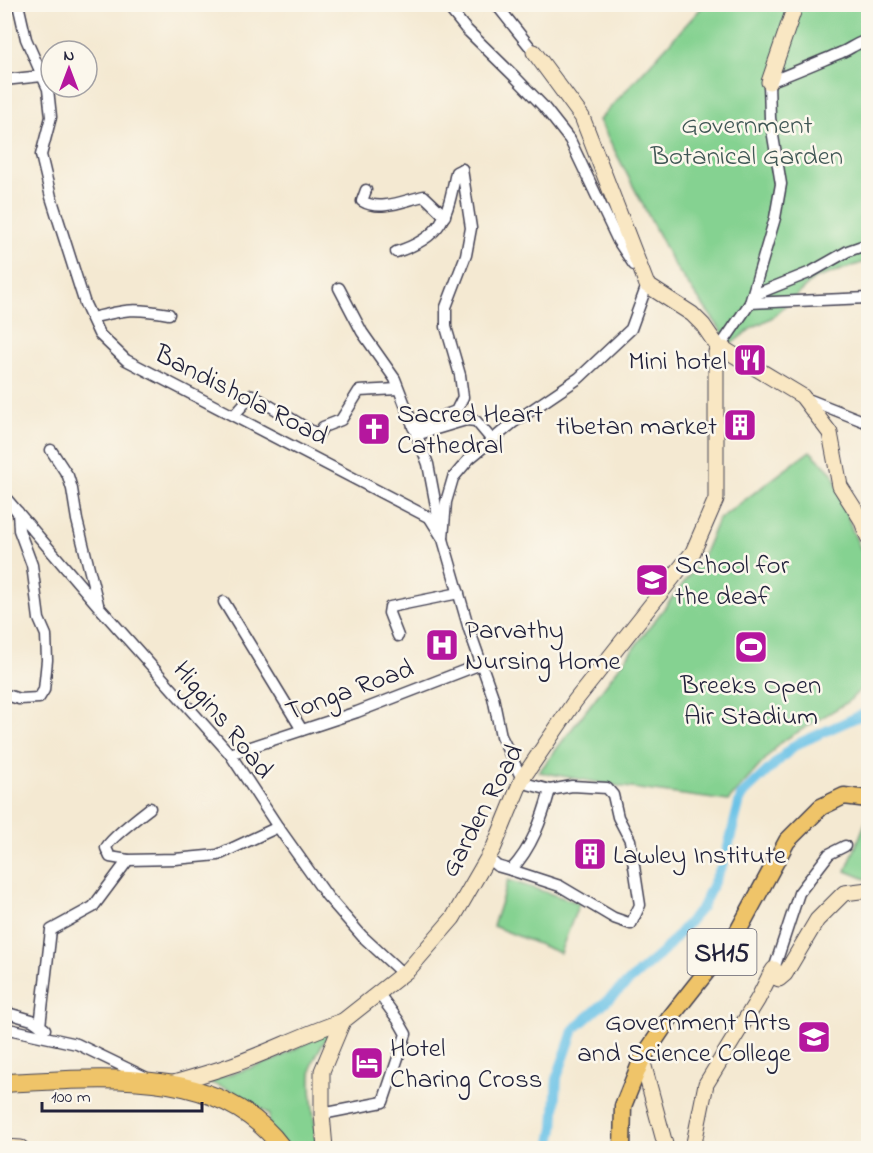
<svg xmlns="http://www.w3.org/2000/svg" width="873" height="1153" font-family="'Indie Flower',sans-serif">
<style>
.green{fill:#85d291;stroke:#547a66;stroke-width:1.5}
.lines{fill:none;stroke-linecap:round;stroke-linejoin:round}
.canal{stroke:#6ac2e7;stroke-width:10}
.street-casing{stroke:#424052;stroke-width:13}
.secondary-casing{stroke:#424052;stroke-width:17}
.primary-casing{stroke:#424052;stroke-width:19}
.highway-casing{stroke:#424052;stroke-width:20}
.street{stroke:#fff;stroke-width:10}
.secondary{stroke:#f9e7c3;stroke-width:15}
.primary{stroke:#efc469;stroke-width:16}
.highway{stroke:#efc469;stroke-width:18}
.labels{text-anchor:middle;stroke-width:5;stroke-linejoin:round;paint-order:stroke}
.shield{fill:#fbf7ec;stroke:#636270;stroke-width:1.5}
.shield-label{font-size:26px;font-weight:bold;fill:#22223b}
.park-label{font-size:27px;fill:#405755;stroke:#fbf7ec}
.poi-label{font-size:27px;fill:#22223b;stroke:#fbf7ec;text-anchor:start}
.street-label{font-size:27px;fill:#22223b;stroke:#fbf7ec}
</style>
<rect width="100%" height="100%" fill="#fbf7ec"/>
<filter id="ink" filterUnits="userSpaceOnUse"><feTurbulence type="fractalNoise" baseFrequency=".0167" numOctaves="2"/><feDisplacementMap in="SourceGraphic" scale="12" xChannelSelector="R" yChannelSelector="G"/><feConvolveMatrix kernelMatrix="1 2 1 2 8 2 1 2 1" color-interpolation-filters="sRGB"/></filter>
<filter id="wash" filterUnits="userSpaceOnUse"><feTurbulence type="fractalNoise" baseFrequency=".008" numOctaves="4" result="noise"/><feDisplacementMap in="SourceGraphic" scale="24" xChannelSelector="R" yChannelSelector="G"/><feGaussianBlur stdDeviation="1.35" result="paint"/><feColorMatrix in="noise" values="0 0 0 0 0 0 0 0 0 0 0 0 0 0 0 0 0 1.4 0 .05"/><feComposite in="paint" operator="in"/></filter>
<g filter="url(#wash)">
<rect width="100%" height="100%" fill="#f4e9d2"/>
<!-- green -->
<g class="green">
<path d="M704,5H868V261L814,279L773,317L752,328L731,344L674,265L599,120Z"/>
<path d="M810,451L833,474L853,532L868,565V682L848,702L781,742L728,801L624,787L539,772L701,560L718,520Z"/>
<path d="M868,816V880L846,871Z"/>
<path d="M508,880L579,903L560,953L493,926Z"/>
<path d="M335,1027C327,1038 317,1050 313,1063C307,1083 316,1127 318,1148H267L269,1114L231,1090L207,1082L275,1060Z"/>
</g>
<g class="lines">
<!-- canal -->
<path class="canal" d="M550,1148L554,1128L557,1077L574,1029L663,952L702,907L725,859L741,796L795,745L868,712"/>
</g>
</g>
<g filter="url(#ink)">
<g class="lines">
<defs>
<g id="street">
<path d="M18,4L26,39L48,89L51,117L41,155L51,197L85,304L99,334L126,360L430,518L443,539L469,629L493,697L501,736L522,779"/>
<path d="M449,4L453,13L465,28L515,77L544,107L570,140L618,241L634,265"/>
<path d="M499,4V8L534,52"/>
<path d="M4,80L42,76"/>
<path d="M366,190L362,201C380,212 405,200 424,196L445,216"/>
<path d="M396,252C443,237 447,217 456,172L462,169"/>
<path d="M339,288L362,332L395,379L428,464L440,527"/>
<path d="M750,303L775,218L781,184L770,118L769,82C793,73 816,63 840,53C848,50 854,45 862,42L868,45"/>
<path d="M750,303L868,298"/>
<path d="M92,318C126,309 135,308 169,314"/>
<path d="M722,344L750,303L759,293L811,272L848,251L868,244"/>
<path d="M805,398L868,423"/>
<path d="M234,415L252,395L318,435L323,427L341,420L359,391L398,389"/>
<path d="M413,427L456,411L463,397L460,375L446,327V307L466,255L471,228L462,169"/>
<path d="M416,435L466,420L476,421L492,440"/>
<path d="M51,450L68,476L72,489L77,520L98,604"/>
<path d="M4,496L99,607L230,754L278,827L327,896L362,936L402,973"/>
<path d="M443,538L446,502L453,478L469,459L514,422L579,378L631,329L647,285L644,280"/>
<path d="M224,602L302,730"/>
<path d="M398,636L389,613L390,607L459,593"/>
<path d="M4,694L19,699L39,698L44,690L47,660L46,635L39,619L32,565L19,530L18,512"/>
<path d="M230,754L357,712L481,664"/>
<path d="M150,808C141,815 108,840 106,848L110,857L128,860L175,859L218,855L278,827"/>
<path d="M487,857L497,866L511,870C532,848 542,819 550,790L520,782"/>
<path d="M511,870L560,886L614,918L631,924L640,905L630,840L618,817L613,795L607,788L572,786L550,790"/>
<path d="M774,969L799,893L829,854L845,846"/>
<path d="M4,1012L32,1020L45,1029"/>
<path d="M40,1026L51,930L93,907L128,860"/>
<path d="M4,1028L77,1044L145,1077"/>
<path d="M322,1114L383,1102L406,1034L398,1020L379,994"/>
</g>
<g id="secondary">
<path d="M534,52L582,117L647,285L692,314L703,325L716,344"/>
<path d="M769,82L793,12L794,4"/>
<path d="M724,349L802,396L830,433L840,486L861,519L868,537"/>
<path d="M774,969L770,975L779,979L785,974L817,920L844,893L868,890"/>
<path d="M642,1059L666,1148"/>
<path d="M170,1084C191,1078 212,1072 232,1065C270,1052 305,1033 343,1021"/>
<path d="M4,1147L21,1148"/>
<path d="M325,1148L322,1114V1071L343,1021L409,969L453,918L494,847L522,779L575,701L693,552L716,499V352"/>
<path d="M693,1148L706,1084L758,999L770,975"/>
</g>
<path id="primary" d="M622,1148L623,1106L642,1059L669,1019L737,933L787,841L821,807L844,796L868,799"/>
<path id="highway" d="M4,1083C97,1079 220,1063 282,1148"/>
</defs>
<!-- street casing -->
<use href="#street" class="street-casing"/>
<!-- secondary casing -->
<use href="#secondary" class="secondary-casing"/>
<!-- primary casing -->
<use href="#primary" class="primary-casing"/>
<!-- highway casing -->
<use href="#highway" class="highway-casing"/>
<!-- street -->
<use href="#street" class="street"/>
<!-- secondary -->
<use href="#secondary" class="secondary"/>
<!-- primary -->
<use href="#primary" class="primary"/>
<!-- highway -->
<use href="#highway" class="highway"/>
</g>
</g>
<!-- icons -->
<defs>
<symbol id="restaurant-square" viewBox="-11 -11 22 22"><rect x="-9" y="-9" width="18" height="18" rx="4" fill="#b5179e" stroke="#fbf7ec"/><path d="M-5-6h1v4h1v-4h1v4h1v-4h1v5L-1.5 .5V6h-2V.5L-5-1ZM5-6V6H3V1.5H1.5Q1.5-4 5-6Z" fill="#fff"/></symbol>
<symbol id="building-square" viewBox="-11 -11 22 22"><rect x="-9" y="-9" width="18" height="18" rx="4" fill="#b5179e" stroke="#fbf7ec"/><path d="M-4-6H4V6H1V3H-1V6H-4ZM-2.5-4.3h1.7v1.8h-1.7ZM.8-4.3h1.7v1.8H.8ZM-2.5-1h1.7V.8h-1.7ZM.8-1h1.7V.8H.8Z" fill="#fff"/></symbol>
<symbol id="church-square" viewBox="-11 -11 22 22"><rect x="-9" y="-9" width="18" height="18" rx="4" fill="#b5179e" stroke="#fbf7ec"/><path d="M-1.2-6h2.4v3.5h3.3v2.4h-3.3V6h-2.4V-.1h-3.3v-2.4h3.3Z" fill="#fff"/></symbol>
<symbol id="school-square" viewBox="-11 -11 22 22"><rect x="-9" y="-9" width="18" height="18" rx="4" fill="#b5179e" stroke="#fbf7ec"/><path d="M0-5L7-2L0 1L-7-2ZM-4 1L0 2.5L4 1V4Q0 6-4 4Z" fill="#fff"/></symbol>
<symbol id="hospital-square" viewBox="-11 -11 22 22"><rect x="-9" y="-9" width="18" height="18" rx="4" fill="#b5179e" stroke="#fbf7ec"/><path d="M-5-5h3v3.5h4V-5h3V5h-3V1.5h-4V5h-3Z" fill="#fff"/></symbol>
<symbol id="stadium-square" viewBox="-11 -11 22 22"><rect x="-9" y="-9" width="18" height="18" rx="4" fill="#b5179e" stroke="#fbf7ec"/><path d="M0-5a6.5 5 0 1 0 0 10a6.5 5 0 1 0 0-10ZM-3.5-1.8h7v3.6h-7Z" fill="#fff"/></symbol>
<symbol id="university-square" viewBox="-11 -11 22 22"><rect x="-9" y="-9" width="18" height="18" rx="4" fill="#b5179e" stroke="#fbf7ec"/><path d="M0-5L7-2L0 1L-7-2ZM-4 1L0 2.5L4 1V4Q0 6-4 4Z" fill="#fff"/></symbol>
<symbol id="hotel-square" viewBox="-11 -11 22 22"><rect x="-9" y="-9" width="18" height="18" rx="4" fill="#b5179e" stroke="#fbf7ec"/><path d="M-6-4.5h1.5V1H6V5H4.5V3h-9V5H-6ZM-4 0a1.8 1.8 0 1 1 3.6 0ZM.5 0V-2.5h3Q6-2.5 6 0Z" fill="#fff"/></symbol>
</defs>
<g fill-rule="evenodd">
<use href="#restaurant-square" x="731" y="341" width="38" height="38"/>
<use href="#building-square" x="721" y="406" width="38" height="38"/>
<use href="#church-square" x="355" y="410" width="38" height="38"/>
<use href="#school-square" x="633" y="561" width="38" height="38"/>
<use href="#hospital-square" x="423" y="626" width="38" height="38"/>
<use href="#stadium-square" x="732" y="628" width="38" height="38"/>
<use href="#building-square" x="571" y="835" width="38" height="38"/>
<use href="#university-square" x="795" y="1018" width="38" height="38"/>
<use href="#hotel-square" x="348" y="1044" width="38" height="38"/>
</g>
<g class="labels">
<!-- shield labels -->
<rect class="shield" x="687.5" y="929" width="69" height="46" rx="4.5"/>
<g class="shield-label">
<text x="722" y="961">SH15</text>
</g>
<!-- park labels -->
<g class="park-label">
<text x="747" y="133">Government<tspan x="747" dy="31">Botanical Garden</tspan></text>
</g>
<!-- poi labels -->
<g class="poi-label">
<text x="727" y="369" text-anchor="end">Mini hotel</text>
<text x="397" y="422">Sacred Heart<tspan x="397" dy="31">Cathedral</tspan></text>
<text x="717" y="434" text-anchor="end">tibetan market</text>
<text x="675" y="573">School for<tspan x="675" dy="31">the deaf</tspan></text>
<text x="465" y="638">Parvathy<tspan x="465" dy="31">Nursing Home</tspan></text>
<text x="751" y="693" text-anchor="middle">Breeks Open<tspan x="751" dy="31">Air Stadium</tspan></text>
<text x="613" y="863">Lawley Institute</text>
<text x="791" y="1030" text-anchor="end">Government Arts<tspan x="791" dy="31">and Science College</tspan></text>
<text x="390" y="1056">Hotel<tspan x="390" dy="31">Charing Cross</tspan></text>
</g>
<!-- street labels -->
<g class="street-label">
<text transform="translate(242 394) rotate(27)" y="9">Bandishola Road</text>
<text transform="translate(349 689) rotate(-20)" y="9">Tonga Road</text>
<text transform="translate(224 719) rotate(51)" y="9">Higgins Road</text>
<text transform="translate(481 810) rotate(-62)" y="9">Garden Road</text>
</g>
</g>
<!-- margin -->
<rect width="873" height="1153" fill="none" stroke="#fbf7ec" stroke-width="24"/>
<!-- north arrow -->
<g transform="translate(69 69)"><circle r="28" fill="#fbf7ec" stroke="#a4a2a5" stroke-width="1.5"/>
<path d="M0-4.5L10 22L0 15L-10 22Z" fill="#b5179e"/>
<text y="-9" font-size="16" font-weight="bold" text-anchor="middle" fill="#22223b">N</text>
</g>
<!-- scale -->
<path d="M42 1102v9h160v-9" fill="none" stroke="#22223b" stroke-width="3"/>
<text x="51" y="1102" font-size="18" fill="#22223b" stroke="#fbf7ec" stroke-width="4.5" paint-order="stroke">100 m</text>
</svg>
